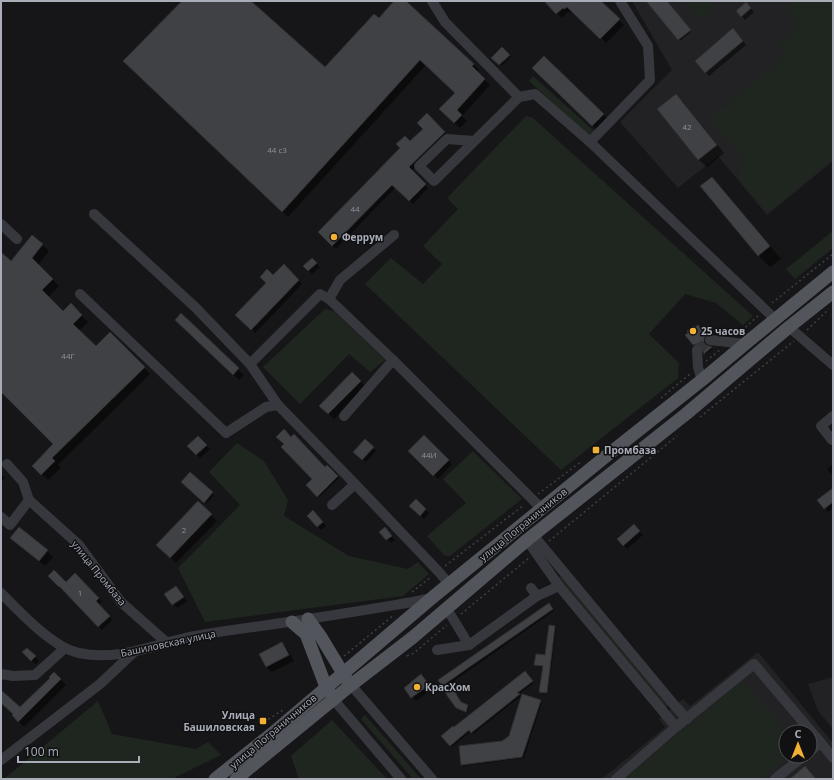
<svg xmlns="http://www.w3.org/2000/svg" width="834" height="780" font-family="'Open Sans',sans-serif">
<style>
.built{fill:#222225;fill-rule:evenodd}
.green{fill:#1e261f}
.shadow{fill:#0007}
.building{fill:#404145;stroke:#303034}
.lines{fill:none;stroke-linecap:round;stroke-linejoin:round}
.minor-tunnel{stroke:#333438;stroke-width:10;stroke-dasharray:10 5;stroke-linecap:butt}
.path{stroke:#3d3f44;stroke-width:1.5;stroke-dasharray:2 3;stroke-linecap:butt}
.minor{stroke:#37383d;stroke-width:10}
.major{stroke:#53555c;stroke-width:13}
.poi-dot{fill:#f2b134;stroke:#111113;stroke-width:1.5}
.labels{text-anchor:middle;stroke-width:3;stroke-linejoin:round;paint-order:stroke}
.number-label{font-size:8px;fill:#8e929b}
.poi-label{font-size:10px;font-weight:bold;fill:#a8adb8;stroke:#111113;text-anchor:start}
.street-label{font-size:10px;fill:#a8adb8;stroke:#111113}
</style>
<rect width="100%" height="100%" fill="#161618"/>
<!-- built -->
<g class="built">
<path d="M632,1H833V161L767,215L718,156L678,188L620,122L672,70Z"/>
<path d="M758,652L833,743V779H602L665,727L659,719L683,699L690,706ZM786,732H810V756H786Z"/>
<path d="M833,677V729L818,711L808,684Z"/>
</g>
<!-- green -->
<g class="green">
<path d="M684,1H719L699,19Z"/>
<path d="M788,1H833V159L767,213L739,179L743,158L709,119L787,55L779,45L799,24L787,6Z"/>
<path d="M533,76L594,131L589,136L529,81Z"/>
<path d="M526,116L533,118L753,316L743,325L716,303L685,294L649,334L679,363L678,378L561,470L365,284L391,258L423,284L442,264L423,246L458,209L447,198Z"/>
<path d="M833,231V248L795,279L786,269Z"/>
<path d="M325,309L334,311L385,360L370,372L349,354L300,404L263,367Z"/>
<path d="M237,443L264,461L288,500L284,516L349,556L408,569L418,562L429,574L403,596L205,622L178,568L240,505L209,472Z"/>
<path d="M473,451L522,499L450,556H445L427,536L466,503L443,479Z"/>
<path d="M561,576L669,705L665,708L559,578Z"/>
<path d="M743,680L787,732H786V756H788L760,779H624Z"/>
<path d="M98,701L112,734L196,749L208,742L221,755L172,779H4Z"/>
<path d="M365,715L421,779H413L361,719Z"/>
<path d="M332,720L387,779H299L291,756Z"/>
</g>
<!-- shadow -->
<g class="shadow">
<path d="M183,1H249L325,68L379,19L395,1H405L474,65L479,70L477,72L490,85L462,116L467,121L460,128L440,109L456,93L426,65L288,217L125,61Z"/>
<path d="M545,1H599L624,25L606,43L573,11L570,13L568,12L562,18Z"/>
<path d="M648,1H666L691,32L680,41Z"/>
<path d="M746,3L754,12L745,20L737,11Z"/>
<path d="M737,33L746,45L709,76L705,72Z"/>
<path d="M502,48L511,57L501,66L493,58Z"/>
<path d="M544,57L611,122L600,133L534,68Z"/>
<path d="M676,96L684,103L724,153L707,167L699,160L659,109Z"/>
<path d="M427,115L448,136L411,171L428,188L413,204L396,187L336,249L319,232L424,129Z"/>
<path d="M712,178L724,190L781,259L770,267L758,255Z"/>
<path d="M32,236L49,251L38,265L59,286L48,297L63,313L77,311L88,322L79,331L96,347L110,333L150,374L58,465L61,468L48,480L34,466L55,444L1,390V253L11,263Z"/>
<path d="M312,259L320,267L312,274L304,266Z"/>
<path d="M284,266L302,284L255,333L237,315Z"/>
<path d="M181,315L244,375L239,380L176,320Z"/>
<path d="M699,328L707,337L705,341V346L713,349L706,354L703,347L699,345L695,346L694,344Z"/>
<path d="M352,374L366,387L334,419L320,406Z"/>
<path d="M424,436L452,464L438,479L410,451Z"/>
<path d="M198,437L210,449L200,458L189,446Z"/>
<path d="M291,438L325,468L327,466L339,478L319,497L308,485L314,479Z"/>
<path d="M365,441L376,451L366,462L355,452Z"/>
<path d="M833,464V476L827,469Z"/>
<path d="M190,473L214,495L206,504L182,482Z"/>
<path d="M1,474L5,478L1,482Z"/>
<path d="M833,489V508L828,512L825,508Z"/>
<path d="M416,501L429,513L424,519L411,506Z"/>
<path d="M198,503L217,521L176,563L157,545Z"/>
<path d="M313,511L326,526L321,530L308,516Z"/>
<path d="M634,525L643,535L627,549L618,539Z"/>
<path d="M381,532H388L395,540L391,543Z"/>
<path d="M11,538L47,551L53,557L45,566Z"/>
<path d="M75,575L102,602L99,605L112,620L102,630L63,589L66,583Z"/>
<path d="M179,591L187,601L177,608L166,595Z"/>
<path d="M550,606L554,611L445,687L443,685Z"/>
<path d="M555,627L556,628L548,694L542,693L540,691L543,667L537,666L535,664L546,656Z"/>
<path d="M282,643L287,649L294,661L272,672L266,667Z"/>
<path d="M27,649L39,661L35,664L24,652Z"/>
<path d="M54,673L66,685L24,727L13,715L14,714L1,702V692L20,708L52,678Z"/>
<path d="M526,674L534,683L519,694L521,696L473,734L471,731L452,747L442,736L454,729Z"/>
<path d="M421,676L432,689L416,701L405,688Z"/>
<path d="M455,690L457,697L461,704L469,707L467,712L458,709Z"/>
<path d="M540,701L542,702L524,758L463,766L462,764L509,737Z"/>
</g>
<!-- building -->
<g class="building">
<path d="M182,1H251L325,67L374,14L379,18L394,1H406L474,64L472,66L485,79L457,110L462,115L454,123L439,109L455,93L420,60L282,212L123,61Z"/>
<path d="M544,1H601L620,19L600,39L567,7L564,9L563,8L556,14Z"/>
<path d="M646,1H667L691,30L678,40Z"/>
<path d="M746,2L751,8L741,17L736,11Z"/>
<path d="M733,28L743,41L705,73L695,61Z"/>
<path d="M502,47L510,55L499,65L491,58Z"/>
<path d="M544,56L604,114L592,126L532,68Z"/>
<path d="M676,94L717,145L698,160L657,109Z"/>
<path d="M427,113L445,132L409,167L426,184L409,201L392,185L332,246L318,232L400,148L396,144L405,136L410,141L423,129L417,123Z"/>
<path d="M712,177L770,246L758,256L700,186Z"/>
<path d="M32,235L43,244L32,258L53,279L42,290L63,311L71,303L82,315L73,324L96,346L110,332L145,367L52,458L55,461L41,475L32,466L53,444L1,392V252L11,261Z"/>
<path d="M312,258L317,263L308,271L303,266Z"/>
<path d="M284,264L299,280L251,330L235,315L266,283L260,277L267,269L273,275Z"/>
<path d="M181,313L239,368L233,375L175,320Z"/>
<path d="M698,325L706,335L704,339V343L706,345L712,347L704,354L702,346L697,344L693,345L685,335L688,333L687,331L694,326L695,327Z"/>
<path d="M352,372L361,381L328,414L319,406Z"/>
<path d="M284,429L291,437L294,434L325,467L327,465L338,476L317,497L306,485L312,479L281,447L284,444L276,437Z"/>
<path d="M424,435L449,460L433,476L408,451Z"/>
<path d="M198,436L207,445L196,455L187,446Z"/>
<path d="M365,439L374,447L362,460L353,452Z"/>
<path d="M190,472L213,492L204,503L181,482Z"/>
<path d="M833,488V502L824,509L817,500Z"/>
<path d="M416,499L426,509L420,516L409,506Z"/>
<path d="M198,501L212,514L170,558L156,545Z"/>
<path d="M313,510L323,522L317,527L307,516Z"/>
<path d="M634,524L640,531L623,546L617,539Z"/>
<path d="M19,527L48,550L39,561L10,538Z"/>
<path d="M385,527L392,536L386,540L379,532Z"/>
<path d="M54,570L66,582L75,573L99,598L96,601L110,616L98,627L59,586V587L48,576Z"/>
<path d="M176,586L184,597L172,605L164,594Z"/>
<path d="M549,603L553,609L442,686L438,680Z"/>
<path d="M549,625L555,626L547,693L539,692L543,666L534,665L536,654L545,655Z"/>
<path d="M282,642L289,655L266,667L259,654Z"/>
<path d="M27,648L36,656L31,661L22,652Z"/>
<path d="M525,671L533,681L517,693L520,694L471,733L469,730L450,746L441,736L453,726L454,727Z"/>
<path d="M54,672L61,679L18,722L12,715L13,714L1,703V690L20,707L50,678L49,677Z"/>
<path d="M421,674L429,685L411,698L404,688Z"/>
<path d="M455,689L456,694L461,702L468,705L466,712L456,708L446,694V690Z"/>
<path d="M522,694L541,700L522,757L461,765L459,746L502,741L509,736Z"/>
<path d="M805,766L816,779H790Z"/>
</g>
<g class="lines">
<!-- minor-tunnel -->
<path class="minor-tunnel" d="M697,350L710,340"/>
<!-- path -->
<g class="path">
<path d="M772,303L833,254"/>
<path d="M807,330L829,309"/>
<path d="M738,334L759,315"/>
<path d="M706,361L720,350"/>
<path d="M661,398L691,373"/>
<path d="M700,417L794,341"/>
<path d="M538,494L582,461"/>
<path d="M549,541L677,436"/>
<path d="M445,566L524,505"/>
<path d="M412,592L431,577"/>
<path d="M461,614L529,558"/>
<path d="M344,656L394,615"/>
<path d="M407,656L414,653L447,625"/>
<path d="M264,722L283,710"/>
</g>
<!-- minor -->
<g class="minor">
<path d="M432,1L445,22L519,97L535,94L590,142L775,319"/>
<path d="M474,141L447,139L419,166L434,181L519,97"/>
<path d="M590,142L650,80L648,46L620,1"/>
<path d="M94,214L195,307L250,364"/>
<path d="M1,224L17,239"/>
<path d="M80,294L226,433L266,407L278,405"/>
<path d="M329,299L340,280L394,235"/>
<path d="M789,327L833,365"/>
<path d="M710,340L745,344"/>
<path d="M697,350L698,367L702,380"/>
<path d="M344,416L393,360"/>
<path d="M832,440L821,426L833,416"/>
<path d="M7,464L23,482L29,500L79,545L121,602L166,642"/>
<path d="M332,505L355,484"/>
<path d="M1,517L10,525L29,500"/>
<path d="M533,535L675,706L687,719"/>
<path d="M527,540L559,586L676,727"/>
<path d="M449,584L438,571L355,484L278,405L250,364L320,294L329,299L393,360L542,509"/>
<path d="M531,588L537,596"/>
<path d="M1,593C20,612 53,648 79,653C119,662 157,643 195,636C226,630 257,627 288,622C330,616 371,609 413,602L432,598"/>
<path d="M447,609L469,645"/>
<path d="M437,650L469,645L537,596L559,586"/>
<path d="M1,674L13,676L35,675L65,648"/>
<path d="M351,685L432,779"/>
<path d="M334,700L401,779"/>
<path d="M821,743L833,758"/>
<path d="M1,760L100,684L134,652"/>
<path d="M616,779L676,727L754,664L821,743L810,751"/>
<path d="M775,779L804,756"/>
</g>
<!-- major -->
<g class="major">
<path d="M308,619L321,637L347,680"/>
<path d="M292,622L306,634L326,687L330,693"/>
<path d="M215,779L274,732L433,597L605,457L702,380L745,344L833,272"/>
<path d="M236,779L351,685L412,638L527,540L686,414L789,327L833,292"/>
</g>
</g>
<!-- markers -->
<g class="poi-dot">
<circle cx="334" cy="237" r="4"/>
<circle cx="693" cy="331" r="4"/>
<rect x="592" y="446" width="8" height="8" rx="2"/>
<circle cx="417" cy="687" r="4"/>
<rect x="259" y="717" width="8" height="8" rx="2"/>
</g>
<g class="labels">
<!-- number labels -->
<g class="number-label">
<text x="687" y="130">42</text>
<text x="277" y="153">44 с3</text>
<text x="355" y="212">44</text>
<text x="68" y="359">44Г</text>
<text x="429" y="458">44И</text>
<text x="184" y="533">2</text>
<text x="80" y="596">1</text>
</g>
<!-- poi labels -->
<g class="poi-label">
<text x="342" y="241">Феррум</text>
<text x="701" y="335">25 часов</text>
<text x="604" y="454">Промбаза</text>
<text x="425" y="691">КрасХом</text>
<text x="255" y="719" text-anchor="end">Улица<tspan x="255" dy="12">Башиловская</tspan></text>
</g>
<!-- street labels -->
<g class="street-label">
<text transform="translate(523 524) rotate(-39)" y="4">улица Пограничников</text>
<text transform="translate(99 573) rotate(51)" y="4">улица Промбаза</text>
<text transform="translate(168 643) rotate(-12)" y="4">Башиловская улица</text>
<text transform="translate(273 731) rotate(-40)" y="4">улица Пограничников</text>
</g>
</g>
<!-- border -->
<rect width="834" height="780" fill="none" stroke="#a8adb8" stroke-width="4"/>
<!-- north arrow -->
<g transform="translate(798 744)"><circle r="19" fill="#111113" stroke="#4d4f55"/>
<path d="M0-3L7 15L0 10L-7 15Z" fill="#f2b134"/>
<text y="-6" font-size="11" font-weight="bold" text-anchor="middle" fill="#a8adb8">С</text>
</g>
<!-- scale -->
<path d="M18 756v6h121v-6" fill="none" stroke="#a8adb8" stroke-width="2"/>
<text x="24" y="756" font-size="12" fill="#a8adb8" stroke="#111113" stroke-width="3" paint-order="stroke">100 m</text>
</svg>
